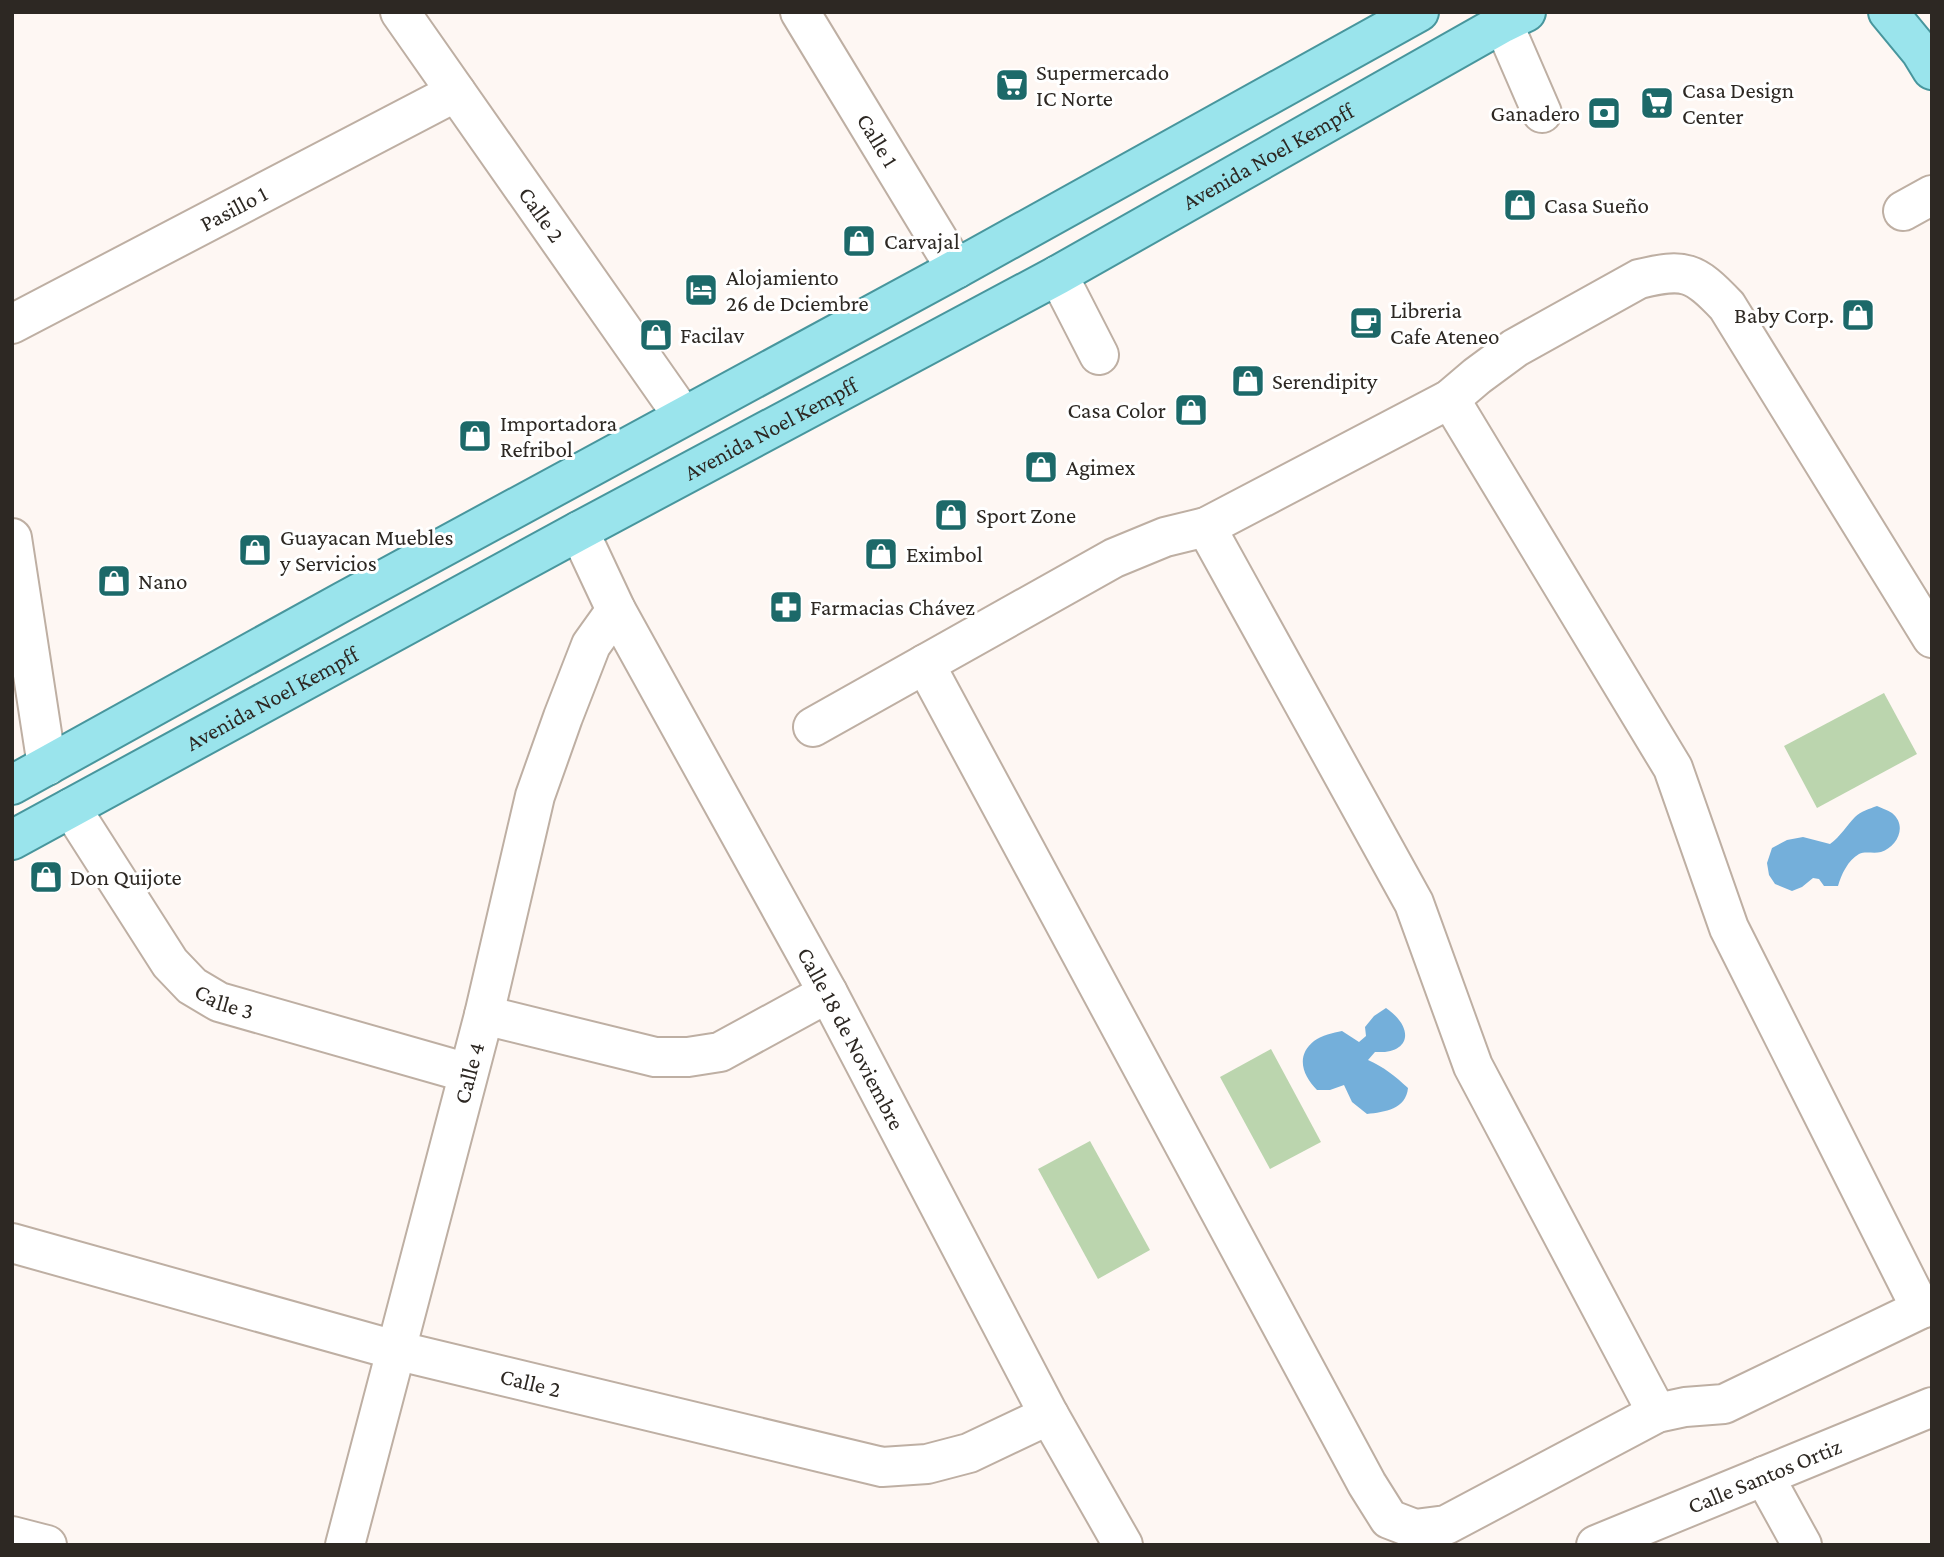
<svg xmlns="http://www.w3.org/2000/svg" width="1944" height="1557" font-family="'Crimson Pro',serif">
<style>
.green{fill:#bbd5ae}
.water{fill:#74afda}
.lines{fill:none;stroke-linecap:round;stroke-linejoin:round}
.minor-casing{stroke:#beafa3;stroke-width:42}
.major-casing{stroke:#48969d;stroke-width:42}
.minor{stroke:#fff;stroke-width:38}
.major{stroke:#9ae4ec;stroke-width:38}
.labels{text-anchor:middle;stroke-width:6;stroke-linejoin:round;paint-order:stroke}
.poi-label{font-size:23px;fill:#2d2823;stroke:#fff;text-anchor:start}
.street-label{font-size:23px;fill:#2d2823;stroke:#fff}
</style>
<rect width="100%" height="100%" fill="#fef7f3"/>
<!-- green -->
<g class="green">
<path d="M1884,693L1917,754L1817,808L1784,746Z"/>
<path d="M1271,1049L1321,1142L1270,1169L1220,1077Z"/>
<path d="M1090,1141L1150,1250L1098,1279L1038,1169Z"/>
</g>
<!-- water -->
<g class="water">
<path d="M1877,806C1881,808 1888,810 1892,813C1908,826 1897,847 1881,852C1874,854 1865,851 1859,854C1848,860 1841,875 1838,886H1824L1819,879L1813,878L1802,887L1792,891L1775,884L1769,875L1767,863L1772,848L1787,840L1803,837L1830,844C1841,836 1846,826 1855,817C1861,811 1869,809 1877,806Z"/>
<path d="M1386,1008C1414,1027 1412,1054 1375,1052L1368,1060C1384,1067 1395,1076 1408,1088C1406,1109 1385,1112 1367,1114L1352,1102L1344,1085L1330,1090H1317C1303,1076 1295,1056 1314,1041C1322,1035 1333,1033 1342,1031L1359,1042L1366,1036L1365,1027L1374,1016Z"/>
</g>
<g class="lines">
<defs>
<g id="minor">
<path id="s1" d="M400,12L683,416"/>
<path id="s2" d="M800,12L956,269"/>
<path d="M1503,23L1542,113"/>
<path d="M1903,211L1932,195"/>
<path d="M1058,275L1099,355"/>
<path id="s3" d="M12,324L456,92"/>
<path d="M1450,399L1673,768L1729,928L1921,1309"/>
<path d="M1206,527L1414,903L1473,1066L1657,1413"/>
<path id="s4" d="M579,531L616,610L828,993L1049,1415L1123,1545"/>
<path d="M12,538L47,766"/>
<path d="M925,664L1367,1484L1389,1519L1415,1529L1446,1525L1657,1413L1685,1407L1724,1404L1921,1309L1932,1306"/>
<path d="M813,727L1114,558L1165,537L1206,527L1450,399L1477,376L1515,348L1639,279C1685,268 1694,271 1727,306L1932,638"/>
<path id="s5" d="M71,808L170,963L192,986L219,1002L468,1073"/>
<path d="M484,1015L655,1057H688L720,1052L828,993"/>
<path id="s6" d="M12,1243L395,1350L882,1467L927,1464L969,1453L1049,1415"/>
<path d="M1764,1476L1802,1545"/>
<path d="M12,1536L47,1545"/>
<path id="s7" d="M345,1545L484,1015L535,796L563,717L591,645L616,610"/>
<path id="s8" d="M1596,1545L1932,1407"/>
</g>
<g id="major">
<path d="M1888,12L1921,52L1932,70"/>
<path d="M12,785L344,601L956,269L1419,12"/>
<path id="s9" d="M12,840L579,531L1058,275L1503,23L1526,12"/>
</g>
</defs>
<!-- minor casing -->
<use href="#minor" class="minor-casing"/>
<!-- major casing -->
<use href="#major" class="major-casing"/>
<!-- minor -->
<use href="#minor" class="minor"/>
<!-- major -->
<use href="#major" class="major"/>
</g>
<!-- icons -->
<defs>
<symbol id="supermarket-square" viewBox="-11 -11 22 22"><rect x="-9" y="-9" width="18" height="18" rx="4" fill="#1c6969" stroke="#fff"/><path d="M-6-5.5h2.5l.6 2H6L4.5 2H-2.5L-4.4-4H-6ZM-1.5 3.2a1.3 1.3 0 1 0 .1 0ZM3 3.2a1.3 1.3 0 1 0 .1 0Z" fill="#fff"/></symbol>
<symbol id="bank-square" viewBox="-11 -11 22 22"><rect x="-9" y="-9" width="18" height="18" rx="4" fill="#1c6969" stroke="#fff"/><path d="M-6-4H6V4H-6ZM0-2.3a2.3 2.3 0 1 0 0 4.6a2.3 2.3 0 1 0 0-4.6Z" fill="#fff"/></symbol>
<symbol id="shop-square" viewBox="-11 -11 22 22"><rect x="-9" y="-9" width="18" height="18" rx="4" fill="#1c6969" stroke="#fff"/><path d="M-5-2.5h2.3a2.7 3.5 0 0 1 5.4 0H5L5.5 6h-11ZM-1.5-2.5h3a1.5 2.3 0 0 0-3 0Z" fill="#fff"/></symbol>
<symbol id="hotel-square" viewBox="-11 -11 22 22"><rect x="-9" y="-9" width="18" height="18" rx="4" fill="#1c6969" stroke="#fff"/><path d="M-6-4.5h1.5V1H6V5H4.5V3h-9V5H-6ZM-4 0a1.8 1.8 0 1 1 3.6 0ZM.5 0V-2.5h3Q6-2.5 6 0Z" fill="#fff"/></symbol>
<symbol id="cafe-square" viewBox="-11 -11 22 22"><rect x="-9" y="-9" width="18" height="18" rx="4" fill="#1c6969" stroke="#fff"/><path d="M-5.5-4.5H6V0H3Q3 3.5 0 3.5H-2.5Q-5.5 3.5-5.5 0ZM3-3.2v2h1.7v-2ZM-6 4.5H4V6H-6Z" fill="#fff"/></symbol>
<symbol id="pharmacy-square" viewBox="-11 -11 22 22"><rect x="-9" y="-9" width="18" height="18" rx="4" fill="#1c6969" stroke="#fff"/><path d="M-2-6h4v4h4v4h-4v4h-4v-4h-4v-4h4Z" fill="#fff"/></symbol>
</defs>
<g fill-rule="evenodd">
<use href="#supermarket-square" x="993" y="66" width="38" height="38"/>
<use href="#supermarket-square" x="1638" y="84" width="38" height="38"/>
<use href="#bank-square" x="1585" y="94" width="38" height="38"/>
<use href="#shop-square" x="1501" y="186" width="38" height="38"/>
<use href="#shop-square" x="840" y="222" width="38" height="38"/>
<use href="#hotel-square" x="682" y="271" width="38" height="38"/>
<use href="#shop-square" x="1839" y="296" width="38" height="38"/>
<use href="#cafe-square" x="1347" y="304" width="38" height="38"/>
<use href="#shop-square" x="637" y="316" width="38" height="38"/>
<use href="#shop-square" x="1229" y="362" width="38" height="38"/>
<use href="#shop-square" x="1172" y="391" width="38" height="38"/>
<use href="#shop-square" x="456" y="417" width="38" height="38"/>
<use href="#shop-square" x="1022" y="448" width="38" height="38"/>
<use href="#shop-square" x="932" y="496" width="38" height="38"/>
<use href="#shop-square" x="236" y="531" width="38" height="38"/>
<use href="#shop-square" x="862" y="535" width="38" height="38"/>
<use href="#shop-square" x="95" y="562" width="38" height="38"/>
<use href="#pharmacy-square" x="767" y="588" width="38" height="38"/>
<use href="#shop-square" x="27" y="858" width="38" height="38"/>
</g>
<g class="labels">
<!-- poi labels -->
<g class="poi-label">
<text x="1036" y="80">Supermercado<tspan x="1036" dy="26">IC Norte</tspan></text>
<text x="1682" y="98">Casa Design<tspan x="1682" dy="26">Center</tspan></text>
<text x="1580" y="121" text-anchor="end">Ganadero</text>
<text x="1544" y="213">Casa Sueño</text>
<text x="884" y="249">Carvajal</text>
<text x="726" y="285">Alojamiento<tspan x="726" dy="26">26 de Dciembre</tspan></text>
<text x="1390" y="318">Libreria<tspan x="1390" dy="26">Cafe Ateneo</tspan></text>
<text x="1834" y="323" text-anchor="end">Baby Corp.</text>
<text x="680" y="343">Facilav</text>
<text x="1272" y="389">Serendipity</text>
<text x="1166" y="418" text-anchor="end">Casa Color</text>
<text x="500" y="431">Importadora<tspan x="500" dy="26">Refribol</tspan></text>
<text x="1066" y="475">Agimex</text>
<text x="976" y="523">Sport Zone</text>
<text x="280" y="545">Guayacan Muebles<tspan x="280" dy="26">y Servicios</tspan></text>
<text x="906" y="562">Eximbol</text>
<text x="138" y="589">Nano</text>
<text x="810" y="615">Farmacias Chávez</text>
<text x="70" y="885">Don Quijote</text>
</g>
<!-- street labels -->
<g class="street-label">
<text dy="8" stroke="none"><textPath href="#s2" startOffset="150">Calle 1</textPath></text>
<text dy="8" stroke="none"><textPath href="#s9" startOffset="1430">Avenida Noel Kempff</textPath></text>
<text dy="8" stroke="none"><textPath href="#s3" startOffset="250">Pasillo 1</textPath></text>
<text dy="8" stroke="none"><textPath href="#s1" startOffset="247">Calle 2</textPath></text>
<text dy="8" stroke="none"><textPath href="#s9" startOffset="863">Avenida Noel Kempff</textPath></text>
<text dy="8" stroke="none"><textPath href="#s9" startOffset="296">Avenida Noel Kempff</textPath></text>
<text dy="8" stroke="none"><textPath href="#s5" startOffset="252">Calle 3</textPath></text>
<text dy="8" stroke="none"><textPath href="#s4" startOffset="576">Calle 18 de Noviembre</textPath></text>
<text dy="8" stroke="none"><textPath href="#s7" startOffset="488">Calle 4</textPath></text>
<text dy="8" stroke="none"><textPath href="#s6" startOffset="537">Calle 2</textPath></text>
<text dy="8" stroke="none"><textPath href="#s8" startOffset="182">Calle Santos Ortiz</textPath></text>
</g>
</g>
<!-- border -->
<rect width="1944" height="1557" fill="none" stroke="#2d2823" stroke-width="28"/>
</svg>
